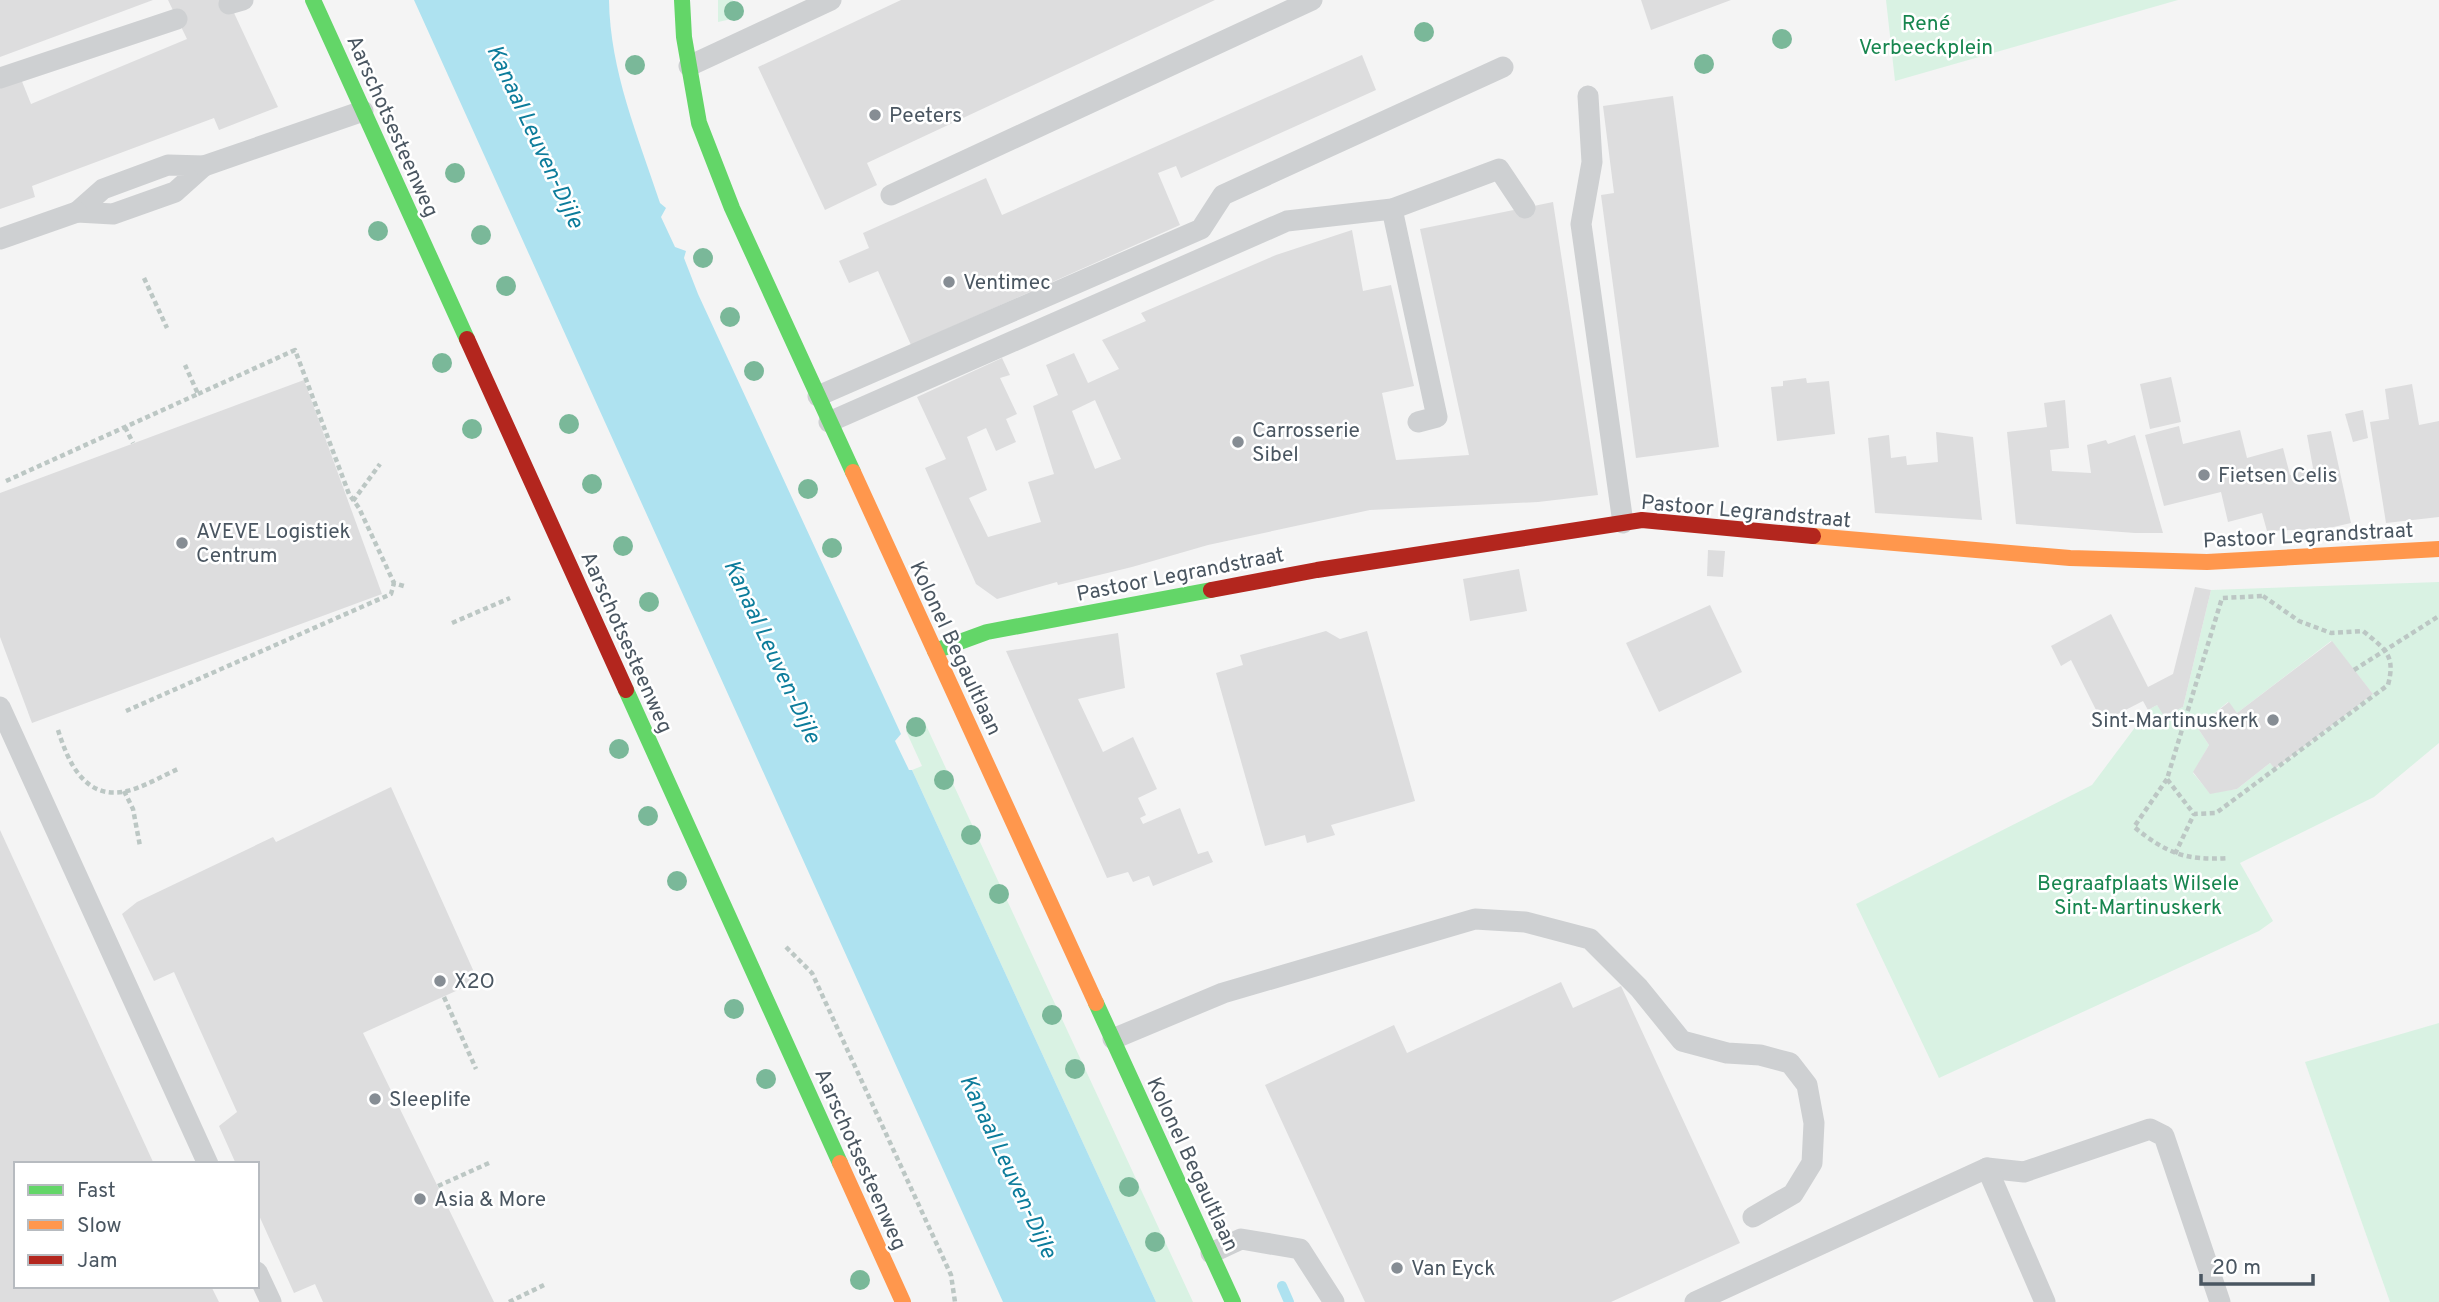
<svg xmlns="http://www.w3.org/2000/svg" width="2439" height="1302" font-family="Overpass,sans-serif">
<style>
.green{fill:#d9f2e3;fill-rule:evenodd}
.water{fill:#aee2f0}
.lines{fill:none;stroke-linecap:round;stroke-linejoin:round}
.stream{stroke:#aee2f0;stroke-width:10}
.building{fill:#ddddde;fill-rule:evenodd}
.path{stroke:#bcc7c4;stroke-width:4.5;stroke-dasharray:5 3.5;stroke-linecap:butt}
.lane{stroke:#ced0d2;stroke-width:21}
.fast{stroke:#63d668;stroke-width:16}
.slow{stroke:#ff974d;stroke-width:16}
.jam{stroke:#b3261e;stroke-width:16}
.tree{fill:#7ab899}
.poi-dot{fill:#868d94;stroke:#fff;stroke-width:2.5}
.labels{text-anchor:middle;stroke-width:5;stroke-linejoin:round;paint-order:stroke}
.park-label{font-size:21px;fill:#17864f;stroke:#fff}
.poi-label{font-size:21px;fill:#4a5661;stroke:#fff;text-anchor:start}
.street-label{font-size:21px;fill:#4a5661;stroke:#fff}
.water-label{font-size:23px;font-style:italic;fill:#0c7c9b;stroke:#fff}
</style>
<rect width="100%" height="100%" fill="#f4f4f4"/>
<!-- green -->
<g class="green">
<path d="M718,0H733L736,18L718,22Z"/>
<path d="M1886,0H2178L1895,81Z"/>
<path d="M2439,582V743L2374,797L2240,863L2273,921L2259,931L1939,1078L1856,904L2092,785L2148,710L2157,705L2165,716L2183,707L2211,590ZM2331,641L2373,694L2276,769L2270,763L2237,789L2210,793L2193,773L2209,745L2197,727L2228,702L2237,713Z"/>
<path d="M924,721L1193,1302H1156L912,770L922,766L906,731Z"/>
<path d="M2439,1023V1302H2390L2305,1062Z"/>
</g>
<!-- water -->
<path class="water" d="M414,0H609C610,71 638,136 660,203L666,208L661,217L675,247L686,251L684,258L698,294L901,734L895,741L909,770H912L1156,1302H1003Z"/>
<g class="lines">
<!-- stream -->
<path class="stream" d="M1282,1286L1289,1302"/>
</g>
<!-- building -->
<g class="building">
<path d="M0,0H153L0,57Z"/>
<path d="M168,0H228L278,107L219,130L214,118L32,186L35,197L0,209V87L21,79L31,104L187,39Z"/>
<path d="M901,0H1215L867,163L877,185L825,210L758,67Z"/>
<path d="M1641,0H1731L1651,30Z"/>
<path d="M1362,55L1376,90L1181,178L1176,166L1158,173L1180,225L911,345L878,271L849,283L839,261L869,248L863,233L986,178L1002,215Z"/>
<path d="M1673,96L1719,447L1636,458L1601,195L1614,193L1603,106Z"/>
<path d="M1553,202L1598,495L1538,502L1370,510L1208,545L1132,567L1058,585L1057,582L997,599L976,584L925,468L946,459L917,397L1002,358L1010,375L1000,378L1017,414L1006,419L1016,442L996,451L986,428L967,437L987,490L969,498L988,537L1041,522L1028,482L1054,474L1033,406L1058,395L1046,365L1074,353L1088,383L1119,369L1102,340L1146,321L1141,313L1276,255L1352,230L1363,291L1391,285L1414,386L1382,393L1396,460L1469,455L1420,229ZM1095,400L1121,459L1095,469L1072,411Z"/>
<path d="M2171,377L2181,422L2150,429L2140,384Z"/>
<path d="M1806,378L1807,383L1829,381L1835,434L1777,441L1771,387L1783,386V381Z"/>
<path d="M304,380L382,594L32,723L0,637V493Z"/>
<path d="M2412,384L2419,425L2439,421V517L2386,523L2370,422L2389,419L2385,389Z"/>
<path d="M2065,400L2069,448L2050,450L2052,471L2091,473L2087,445L2106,440L2108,444L2135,435L2163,533H2135L2016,524L2007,432L2047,427L2044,403Z"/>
<path d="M2363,410L2368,438L2353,442L2345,414Z"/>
<path d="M2179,426L2183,444L2240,430L2247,458L2283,448L2290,475L2313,468L2307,435L2331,431L2351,523L2325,529L2267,531L2262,513L2228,522L2221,492L2164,506L2145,435Z"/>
<path d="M1936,432L1973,437L1982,520L1875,513L1868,438L1889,435L1891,458L1906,456L1907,465L1938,462Z"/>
<path d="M1708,550L1725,551L1723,577L1707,576Z"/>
<path d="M1519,569L1527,611L1470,621L1463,579Z"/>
<path d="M2195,587L2211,590L2183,707L2164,716L2157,705L2148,710L2143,701L2102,722L2071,660L2061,666L2051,646L2111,614L2148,687L2173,674Z"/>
<path d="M1710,605L1742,672L1659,712L1626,643Z"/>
<path d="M1326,631L1340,639L1367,631L1415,801L1331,825L1335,835L1307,843L1305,835L1265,846L1216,673L1243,665L1240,655Z"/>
<path d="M1118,633L1125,688L1078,699L1103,752L1133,737L1157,789L1138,798L1146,815L1140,818L1143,824L1180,808L1198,854L1208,851L1213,862L1153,886L1149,876L1133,882L1128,872L1107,878L1006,651Z"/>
<path d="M2332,641L2373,694L2275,769L2270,763L2237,789L2210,794L2193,772L2209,745L2197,727L2229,702L2237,713Z"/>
<path d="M391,787L478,981L363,1033L494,1302H323L315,1284L294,1293L257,1211V1164H236L219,1126L237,1112L174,972L154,981L122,914L137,902L273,837L276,842Z"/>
<path d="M0,830L154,1164H16V1286H211L219,1302H0Z"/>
<path d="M1561,982L1573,1008L1621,986L1740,1243L1611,1302H1365L1265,1085L1394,1025L1407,1053Z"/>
</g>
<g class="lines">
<!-- path -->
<g class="path">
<path d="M144,278L167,328"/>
<path d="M198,394L295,350L349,494L359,508L394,583L407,587"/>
<path d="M125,427L133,443"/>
<path d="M6,481L198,394L185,365"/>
<path d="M353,501L380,464"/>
<path d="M2263,596L2299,621L2331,633L2363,631C2385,649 2396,655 2388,685L2216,813L2194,814L2167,779L2222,598Z"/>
<path d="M452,623L510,598"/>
<path d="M2354,670L2439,616"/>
<path d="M126,711L391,594L394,583"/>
<path d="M58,730C68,762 85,801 127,791C144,787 162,776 178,769"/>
<path d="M2167,779L2134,827C2166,853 2186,861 2228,858"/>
<path d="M124,791L133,809L140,846"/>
<path d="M2175,854L2194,814"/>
<path d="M786,947L812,973L951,1275L955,1302"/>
<path d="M444,997L476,1069"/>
<path d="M438,1186L489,1163"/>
<path d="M509,1302L544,1285"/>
</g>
<!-- lane -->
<g class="lane">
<path d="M229,4L243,0"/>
<path d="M689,66L831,0"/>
<path d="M0,78L177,19"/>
<path d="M1588,96L1592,162L1581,224L1623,523"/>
<path d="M168,165L204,166L175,192L113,214L77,212L103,189Z"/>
<path d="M204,166L363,111"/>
<path d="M891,195L1312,0"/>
<path d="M1392,209L1437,417L1418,422"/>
<path d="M0,239L77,212"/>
<path d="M818,396L1201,229L1223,195L1503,67"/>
<path d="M829,422L1287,221L1392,209L1499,169L1525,208"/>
<path d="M0,707L208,1164"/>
<path d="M1113,1039L1223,993L1475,919L1525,922L1590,939L1639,988L1682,1041L1727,1053L1760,1055L1790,1063L1807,1085L1814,1123L1812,1163L1793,1194L1753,1217"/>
<path d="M1987,1168L2024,1172L2150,1129L2164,1136L2220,1302"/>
<path d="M1211,1253L1241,1239L1300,1249L1334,1302"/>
<path d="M257,1272L271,1302"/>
<path d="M1695,1302L1987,1168L2045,1302"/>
</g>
<!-- fast -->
<g class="fast">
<path d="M313,0L467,339"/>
<path d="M682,0L684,37L699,123L732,208L853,472"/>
<path d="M935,651L987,632L1211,590"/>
<path d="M626,690L840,1163"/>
<path d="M1096,1003L1233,1302"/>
</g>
<!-- slow -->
<g class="slow">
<path d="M853,472L1096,1003"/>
<path d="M1813,536L2070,558L2207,562L2439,549"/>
<path d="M840,1163L903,1302"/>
</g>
<!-- jam -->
<g class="jam">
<path d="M467,339L626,690"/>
<path d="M1211,590L1317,570L1642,520L1813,536"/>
</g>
</g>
<!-- trees -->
<g class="tree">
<circle cx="734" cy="11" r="10"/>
<circle cx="1424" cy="32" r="10"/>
<circle cx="1782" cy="39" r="10"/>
<circle cx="1704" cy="64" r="10"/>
<circle cx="635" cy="65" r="10"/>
<circle cx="455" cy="173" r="10"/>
<circle cx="378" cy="231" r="10"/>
<circle cx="481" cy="235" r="10"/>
<circle cx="703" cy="258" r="10"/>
<circle cx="506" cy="286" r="10"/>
<circle cx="730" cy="317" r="10"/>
<circle cx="442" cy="363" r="10"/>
<circle cx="754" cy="371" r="10"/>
<circle cx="569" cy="424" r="10"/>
<circle cx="472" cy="429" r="10"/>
<circle cx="592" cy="484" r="10"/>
<circle cx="808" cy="489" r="10"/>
<circle cx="623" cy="546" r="10"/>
<circle cx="832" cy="548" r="10"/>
<circle cx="649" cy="602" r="10"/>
<circle cx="916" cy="727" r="10"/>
<circle cx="619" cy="749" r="10"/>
<circle cx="944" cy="780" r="10"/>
<circle cx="648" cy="816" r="10"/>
<circle cx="971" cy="835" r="10"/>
<circle cx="677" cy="881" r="10"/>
<circle cx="999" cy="894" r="10"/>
<circle cx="734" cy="1009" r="10"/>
<circle cx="1052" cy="1015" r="10"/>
<circle cx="1075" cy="1069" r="10"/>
<circle cx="766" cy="1079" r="10"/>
<circle cx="1129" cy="1187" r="10"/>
<circle cx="1155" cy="1242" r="10"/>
<circle cx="860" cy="1280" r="10"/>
</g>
<!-- markers -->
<g class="poi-dot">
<circle cx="875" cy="115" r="7"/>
<circle cx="949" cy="282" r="7"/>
<circle cx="1238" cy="442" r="7"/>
<circle cx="2204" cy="475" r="7"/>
<circle cx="182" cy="543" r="7"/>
<circle cx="2273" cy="720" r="7"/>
<circle cx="440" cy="981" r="7"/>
<circle cx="375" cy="1099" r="7"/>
<circle cx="420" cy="1199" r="7"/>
<circle cx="1397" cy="1268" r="7"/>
</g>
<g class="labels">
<!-- park labels -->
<g class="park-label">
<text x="1926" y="30">René<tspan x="1926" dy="24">Verbeeckplein</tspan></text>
<text x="2138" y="890">Begraafplaats Wilsele<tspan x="2138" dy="24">Sint-Martinuskerk</tspan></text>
</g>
<!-- poi labels -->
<g class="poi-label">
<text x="889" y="122">Peeters</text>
<text x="963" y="289">Ventimec</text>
<text x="1252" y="437">Carrosserie<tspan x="1252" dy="24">Sibel</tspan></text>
<text x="2218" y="482">Fietsen Celis</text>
<text x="196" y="538">AVEVE Logistiek<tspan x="196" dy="24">Centrum</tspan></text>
<text x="2259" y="727" text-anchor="end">Sint-Martinuskerk</text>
<text x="454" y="988">X2O</text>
<text x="389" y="1106">Sleeplife</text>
<text x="434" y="1206">Asia &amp; More</text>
<text x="1411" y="1275">Van Eyck</text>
</g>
<!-- street labels -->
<g class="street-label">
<text transform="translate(393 126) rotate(66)" y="7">Aarschotsesteenweg</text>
<text transform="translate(1746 511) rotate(5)" y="7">Pastoor Legrandstraat</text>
<text transform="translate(2308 535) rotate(-3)" y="7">Pastoor Legrandstraat</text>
<text transform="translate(1180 574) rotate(-11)" y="7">Pastoor Legrandstraat</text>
<text transform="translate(627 642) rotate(66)" y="7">Aarschotsesteenweg</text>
<text transform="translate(956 648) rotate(65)" y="7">Kolonel Begaultlaan</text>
<text transform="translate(861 1159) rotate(66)" y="7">Aarschotsesteenweg</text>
<text transform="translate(1193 1164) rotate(65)" y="7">Kolonel Begaultlaan</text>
</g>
<!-- water labels -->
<g class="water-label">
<text transform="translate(536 136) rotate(65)" y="8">Kanaal Leuven-Dijle</text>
<text transform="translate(773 651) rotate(65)" y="8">Kanaal Leuven-Dijle</text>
<text transform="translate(1009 1166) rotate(65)" y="8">Kanaal Leuven-Dijle</text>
</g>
</g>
<!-- legend -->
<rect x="14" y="1162" width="245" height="126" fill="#ffffff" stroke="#b7bbc0" stroke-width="2"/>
<rect x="28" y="1185" width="35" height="10" fill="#63d668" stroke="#b7bbc0" stroke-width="2"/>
<text x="77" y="1197" font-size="21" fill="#4a5661">Fast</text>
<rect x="28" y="1220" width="35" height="10" fill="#ff974d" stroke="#b7bbc0" stroke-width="2"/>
<text x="77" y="1232" font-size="21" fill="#4a5661">Slow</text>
<rect x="28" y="1255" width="35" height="10" fill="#b3261e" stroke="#b7bbc0" stroke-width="2"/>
<text x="77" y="1267" font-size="21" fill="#4a5661">Jam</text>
<!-- scale -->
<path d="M2201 1274v10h112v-10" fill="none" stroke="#4a5661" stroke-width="3.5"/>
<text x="2212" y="1274" font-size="21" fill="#4a5661" stroke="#ffffff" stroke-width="5" paint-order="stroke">20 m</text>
</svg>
